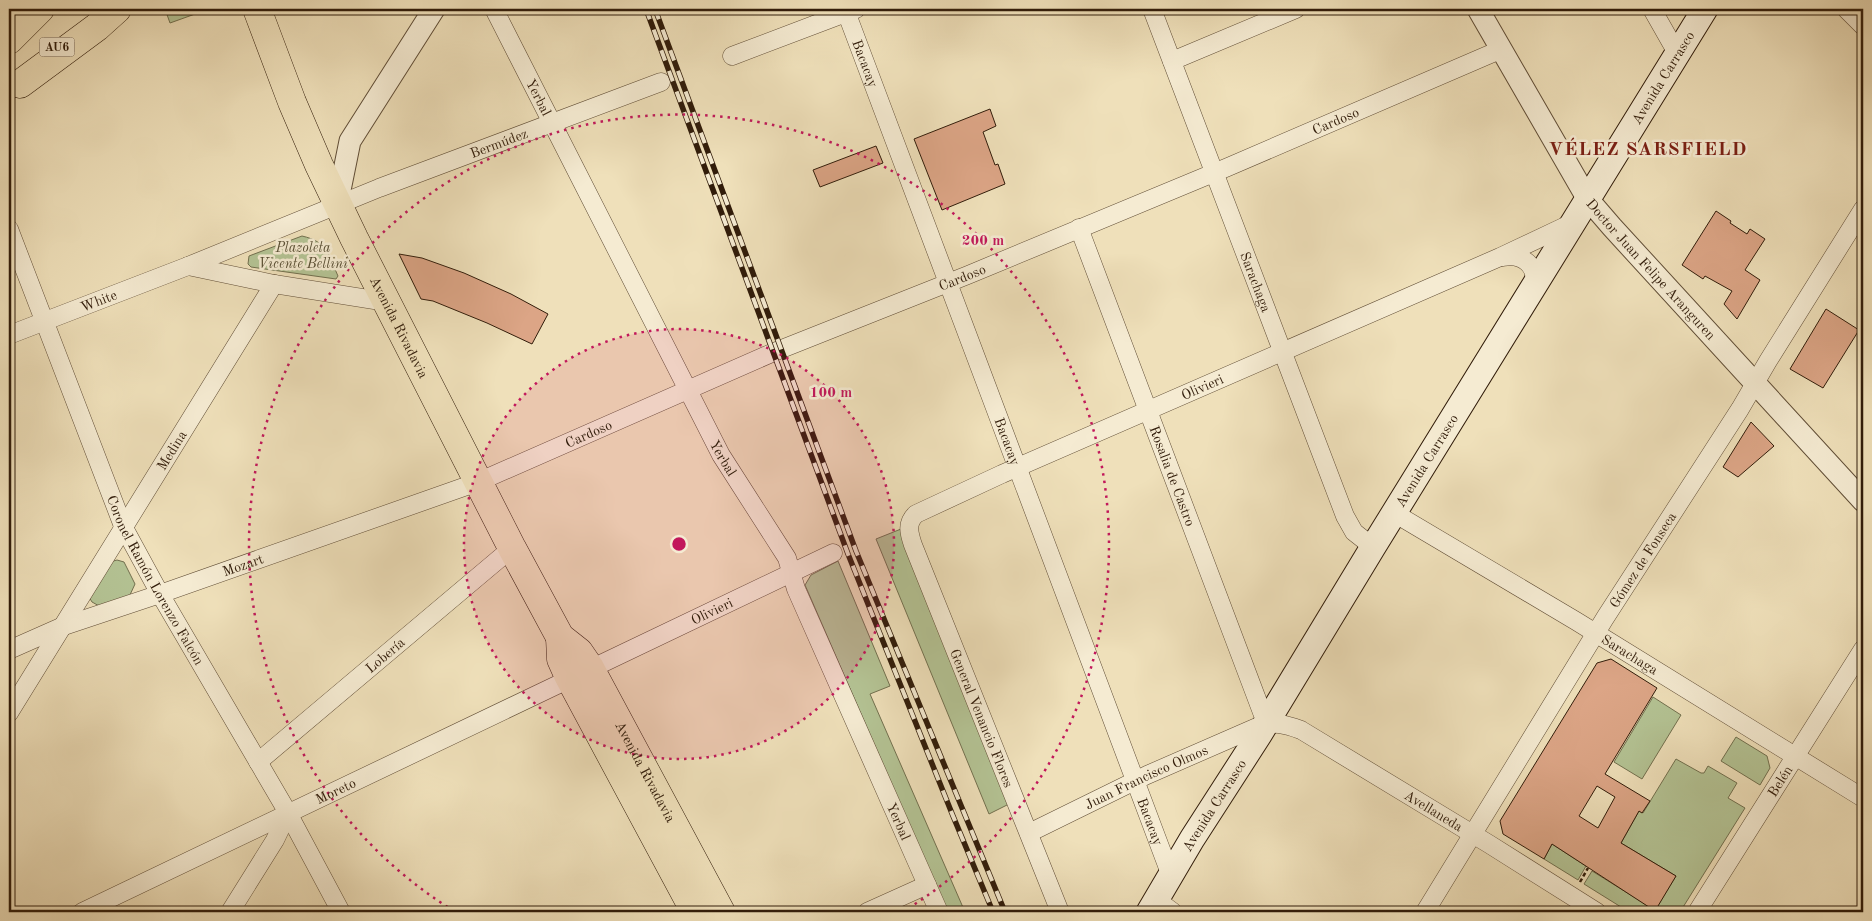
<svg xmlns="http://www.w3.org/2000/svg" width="1872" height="921" font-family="'Old Standard TT',serif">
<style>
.green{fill:#b4c394;stroke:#72704f}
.building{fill:#dca586;stroke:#311c0a;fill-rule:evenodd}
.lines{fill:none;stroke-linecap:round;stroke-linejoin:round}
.minor-casing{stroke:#604d36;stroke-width:19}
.tertiary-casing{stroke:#604d36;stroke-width:23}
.secondary-casing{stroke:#311c0a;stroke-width:27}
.primary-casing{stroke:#311c0a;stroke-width:29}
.motorway-casing{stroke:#311c0a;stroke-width:29}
.path{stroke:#311c0a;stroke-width:2.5;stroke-dasharray:4 2.5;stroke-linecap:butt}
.minor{stroke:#f5ebd2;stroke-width:18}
.tertiary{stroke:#f5ebd2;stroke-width:21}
.secondary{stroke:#f5ebd2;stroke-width:25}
.primary{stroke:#efe0ba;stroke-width:28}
.motorway{stroke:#efe0ba;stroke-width:28}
.rail-casing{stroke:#311c0a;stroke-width:5.5}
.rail{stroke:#f5ebd2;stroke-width:4;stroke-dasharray:11;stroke-linecap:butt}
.ring{fill:none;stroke:#c2185b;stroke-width:2.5;stroke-dasharray:2.5 5}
.labels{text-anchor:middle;stroke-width:5;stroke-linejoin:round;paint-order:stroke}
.shield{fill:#f5ebd2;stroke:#6c5a46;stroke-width:1}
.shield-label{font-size:12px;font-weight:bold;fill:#311c0a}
.street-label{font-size:14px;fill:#311c0a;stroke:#f5ebd2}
.park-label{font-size:14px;font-style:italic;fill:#584e33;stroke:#f5ebd2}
.district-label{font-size:19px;font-weight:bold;letter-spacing:1px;fill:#7a1f14;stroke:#f5ebd2}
.centre{fill:#c2185b;stroke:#f5ebd2;stroke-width:2.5}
.ring-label{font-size:15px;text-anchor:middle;font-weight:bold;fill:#c2185b;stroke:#f5ebd2;stroke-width:5;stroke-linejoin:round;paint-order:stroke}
</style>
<rect width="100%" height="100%" fill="#efe0ba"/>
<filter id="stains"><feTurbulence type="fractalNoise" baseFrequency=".004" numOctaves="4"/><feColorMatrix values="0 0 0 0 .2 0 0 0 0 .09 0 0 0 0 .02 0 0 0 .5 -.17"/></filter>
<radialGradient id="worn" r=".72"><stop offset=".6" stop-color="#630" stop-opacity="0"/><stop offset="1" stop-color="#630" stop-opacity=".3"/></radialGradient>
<!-- green -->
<g class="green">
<path d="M165,9H209L170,23Z"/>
<path d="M302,236C328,242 328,254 338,276L336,279L251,267L248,264L249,256Z"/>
<path d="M901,529L1009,804L989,814L876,539Z"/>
<path d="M117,560L124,562L135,584L129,597L101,607L92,602L89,597L110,562Z"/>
<path d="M838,561L890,686L870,694L965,912H947L805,585L811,575Z"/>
<path d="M1653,697L1681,715L1642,779L1614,762Z"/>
<path d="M1736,737L1767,756L1770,768L1760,785L1721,761Z"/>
<path d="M1676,759L1701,773H1704L1708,766L1737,783L1728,798L1745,808L1680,912H1629L1584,884L1592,871L1655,910L1676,876L1621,843L1639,811L1643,813Z"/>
<path d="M1552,844L1586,866L1578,880L1544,859Z"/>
</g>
<!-- building -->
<g class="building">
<path d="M990,109L996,126L983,132L995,165L998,164L1005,184L942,210L914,139Z"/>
<path d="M876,146L883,163L820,187L813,170Z"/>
<path d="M1716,211L1731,221L1730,223L1747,234L1750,229L1765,239L1745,270L1760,280L1737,319L1724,304L1732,291L1705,276L1703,279L1682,265Z"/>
<path d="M399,254L422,258L464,273L511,294L548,314L532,344L487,323L433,301L421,299Z"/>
<path d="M1826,309L1859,330L1823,388L1790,369Z"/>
<path d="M1751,422L1774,446L1738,477L1723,467Z"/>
<path d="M1611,659L1657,688L1605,774L1650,801L1642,813L1639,811L1621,843L1676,876L1655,911L1552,844L1544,859L1503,834L1500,821L1597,663ZM1597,786L1615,797L1598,828L1579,816Z"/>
</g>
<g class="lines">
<defs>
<g id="minor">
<path id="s1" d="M494,9L721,455L787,558L796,589L939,912"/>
<path id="s2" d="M845,9L1171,876"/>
<path id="s3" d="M1152,9L1345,516L1354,532L1373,547"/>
<path d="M1652,9L1677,53"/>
<path d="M1846,9L1863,26"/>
<path d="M732,56L856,9"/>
<path d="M1172,61L1296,9"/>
<path id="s4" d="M1079,228L1266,723"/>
<path id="s5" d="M9,229L123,526L160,594L288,813L341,912"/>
<path d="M1503,257C1523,253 1538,266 1534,286"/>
<path d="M188,266L274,284L387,302"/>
<path id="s6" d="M9,335L188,266L379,188L661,82"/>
<path id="s7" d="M1394,513L1576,621L1863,798"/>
<path id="s8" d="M9,650L61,627L160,594L478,482L774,352L968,275L1228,167L1502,49"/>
<path id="s9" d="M9,713L274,284"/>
<path id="s10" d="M258,762L512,548"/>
<path id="s11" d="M1029,833L1147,775L1257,727C1273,721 1285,724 1301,730L1489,844L1597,912"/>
<path d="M1157,900L1173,912"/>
<path id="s12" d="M82,912L833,553"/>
<path d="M230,912L275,840L288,813"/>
<path d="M867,912L927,885"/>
<path id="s13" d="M1060,912L913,545C909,533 906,523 916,514L1002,474L1500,257L1572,223"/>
<path id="s14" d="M1425,912L1605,618L1740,409L1768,361L1863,209"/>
<path id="s15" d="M1697,912L1863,649"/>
</g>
<g id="tertiary">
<path id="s16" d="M1478,9L1587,198L1612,227L1863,501"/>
<path d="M337,205L350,141L434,9"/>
</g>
<g id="secondary">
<path id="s17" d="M1149,912L1192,839L1259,735L1373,547L1705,9"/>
</g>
<g id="primary">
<path id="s18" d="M257,9L292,102L319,165L354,238L512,548L560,637L579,652L590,668L721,912"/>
<path d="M560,637L561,659L569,677L695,912"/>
</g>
<g id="motorway">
<path d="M9,40L40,9"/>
<path d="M20,84L97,27L117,9"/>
</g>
</defs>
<!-- minor casing -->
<use href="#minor" class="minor-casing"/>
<!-- tertiary casing -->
<use href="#tertiary" class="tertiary-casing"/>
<!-- secondary casing -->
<use href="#secondary" class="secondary-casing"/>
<!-- primary casing -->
<use href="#primary" class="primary-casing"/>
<!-- motorway casing -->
<use href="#motorway" class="motorway-casing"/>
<!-- path -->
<path class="path" d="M1580,882L1588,868"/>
<!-- minor -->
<use href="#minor" class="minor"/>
<!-- tertiary -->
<use href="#tertiary" class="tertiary"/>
<!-- secondary -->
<use href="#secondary" class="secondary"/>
<!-- primary -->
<use href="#primary" class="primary"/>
<!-- motorway -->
<use href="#motorway" class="motorway"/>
<defs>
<g id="rail">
<path d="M646,9L848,554L953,816L993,912"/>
<path d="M655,9L856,551L1005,912"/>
</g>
</defs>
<!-- rail casing -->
<use href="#rail" class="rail-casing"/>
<!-- rail -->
<use href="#rail" class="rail"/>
</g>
<!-- distance rings -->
<circle cx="679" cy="544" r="215" fill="#c2185b" fill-opacity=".12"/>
<g class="ring">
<circle cx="679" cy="544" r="215"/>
<path d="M454 911A430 430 0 1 1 904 911"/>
</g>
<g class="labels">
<!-- shield labels -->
<rect class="shield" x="39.5" y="37.5" width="35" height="19" rx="4"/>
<g class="shield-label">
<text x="57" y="51">AU6</text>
</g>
<!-- street labels -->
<g class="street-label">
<text dy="5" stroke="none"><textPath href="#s2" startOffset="58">Bacacay</textPath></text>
<text dy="5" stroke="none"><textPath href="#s17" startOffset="980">Avenida Carrasco</textPath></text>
<text dy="5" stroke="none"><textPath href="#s1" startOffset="99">Yerbal</textPath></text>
<text dy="5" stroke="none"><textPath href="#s8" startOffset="1429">Cardoso</textPath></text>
<text dy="5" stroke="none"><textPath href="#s6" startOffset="526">Bermúdez</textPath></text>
<text dy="5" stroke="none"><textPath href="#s16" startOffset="314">Doctor Juan Felipe Aranguren</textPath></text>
<text dy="5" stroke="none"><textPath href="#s8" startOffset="1024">Cardoso</textPath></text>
<text dy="5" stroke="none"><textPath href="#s3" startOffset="292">Sarachaga</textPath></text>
<text dy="5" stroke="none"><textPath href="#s6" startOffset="96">White</textPath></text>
<text dy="5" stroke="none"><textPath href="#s18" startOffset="349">Avenida Rivadavia</textPath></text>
<text dy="5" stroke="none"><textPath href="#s13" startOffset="742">Olivieri</textPath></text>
<text dy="5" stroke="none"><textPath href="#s8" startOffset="619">Cardoso</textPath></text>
<text dy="5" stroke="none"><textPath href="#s2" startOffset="462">Bacacay</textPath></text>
<text dy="5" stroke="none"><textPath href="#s9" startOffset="309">Medina</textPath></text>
<text dy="5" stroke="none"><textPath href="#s1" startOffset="504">Yerbal</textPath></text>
<text dy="5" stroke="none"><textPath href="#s17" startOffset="530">Avenida Carrasco</textPath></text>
<text dy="5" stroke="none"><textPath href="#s4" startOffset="265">Rosalia de Castro</textPath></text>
<text dy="5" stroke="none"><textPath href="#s14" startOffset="414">Gómez de Fonseca</textPath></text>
<text dy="5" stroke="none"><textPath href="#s8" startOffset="249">Mozart</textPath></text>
<text dy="5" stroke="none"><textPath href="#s5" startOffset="381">Coronel Ramón Lorenzo Falcón</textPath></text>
<text dy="5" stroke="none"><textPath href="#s12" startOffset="698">Olivieri</textPath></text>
<text dy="5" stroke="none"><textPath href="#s7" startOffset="275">Sarachaga</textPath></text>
<text dy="5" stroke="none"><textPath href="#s10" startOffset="166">Lobería</textPath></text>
<text transform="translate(982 718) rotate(68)" y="5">General Venancio Flores</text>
<text dy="5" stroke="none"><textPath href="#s18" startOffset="859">Avenida Rivadavia</textPath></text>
<text dy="5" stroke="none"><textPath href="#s11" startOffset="130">Juan Francisco Olmos</textPath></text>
<text dy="5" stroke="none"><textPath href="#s15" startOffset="155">Belén</textPath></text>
<text dy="5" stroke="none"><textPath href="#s12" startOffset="281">Moreto</textPath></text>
<text dy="5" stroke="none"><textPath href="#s17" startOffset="125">Avenida Carrasco</textPath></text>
<text dy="5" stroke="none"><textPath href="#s11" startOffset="452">Avellaneda</textPath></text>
<text dy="5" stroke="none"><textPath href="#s1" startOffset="909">Yerbal</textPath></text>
<text dy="5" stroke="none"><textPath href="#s2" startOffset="868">Bacacay</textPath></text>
</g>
<!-- park labels -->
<g class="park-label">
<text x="303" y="252">Plazoleta<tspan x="303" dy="16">Vicente Bellini</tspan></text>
</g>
<!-- district labels -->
<g class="district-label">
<text x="1648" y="155">VÉLEZ SARSFIELD</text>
</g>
</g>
<circle cx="679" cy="544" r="8" class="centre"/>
<g class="ring-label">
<text x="983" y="245">200 m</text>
<text x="831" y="397">100 m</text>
</g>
<!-- margin -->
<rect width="1872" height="921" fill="none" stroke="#efe0ba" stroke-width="30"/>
<rect x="10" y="10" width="1852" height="901" fill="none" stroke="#311c0a" stroke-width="2.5"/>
<rect x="15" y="15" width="1842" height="891" fill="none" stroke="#311c0a"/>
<rect width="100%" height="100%" filter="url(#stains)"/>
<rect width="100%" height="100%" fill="url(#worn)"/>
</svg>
